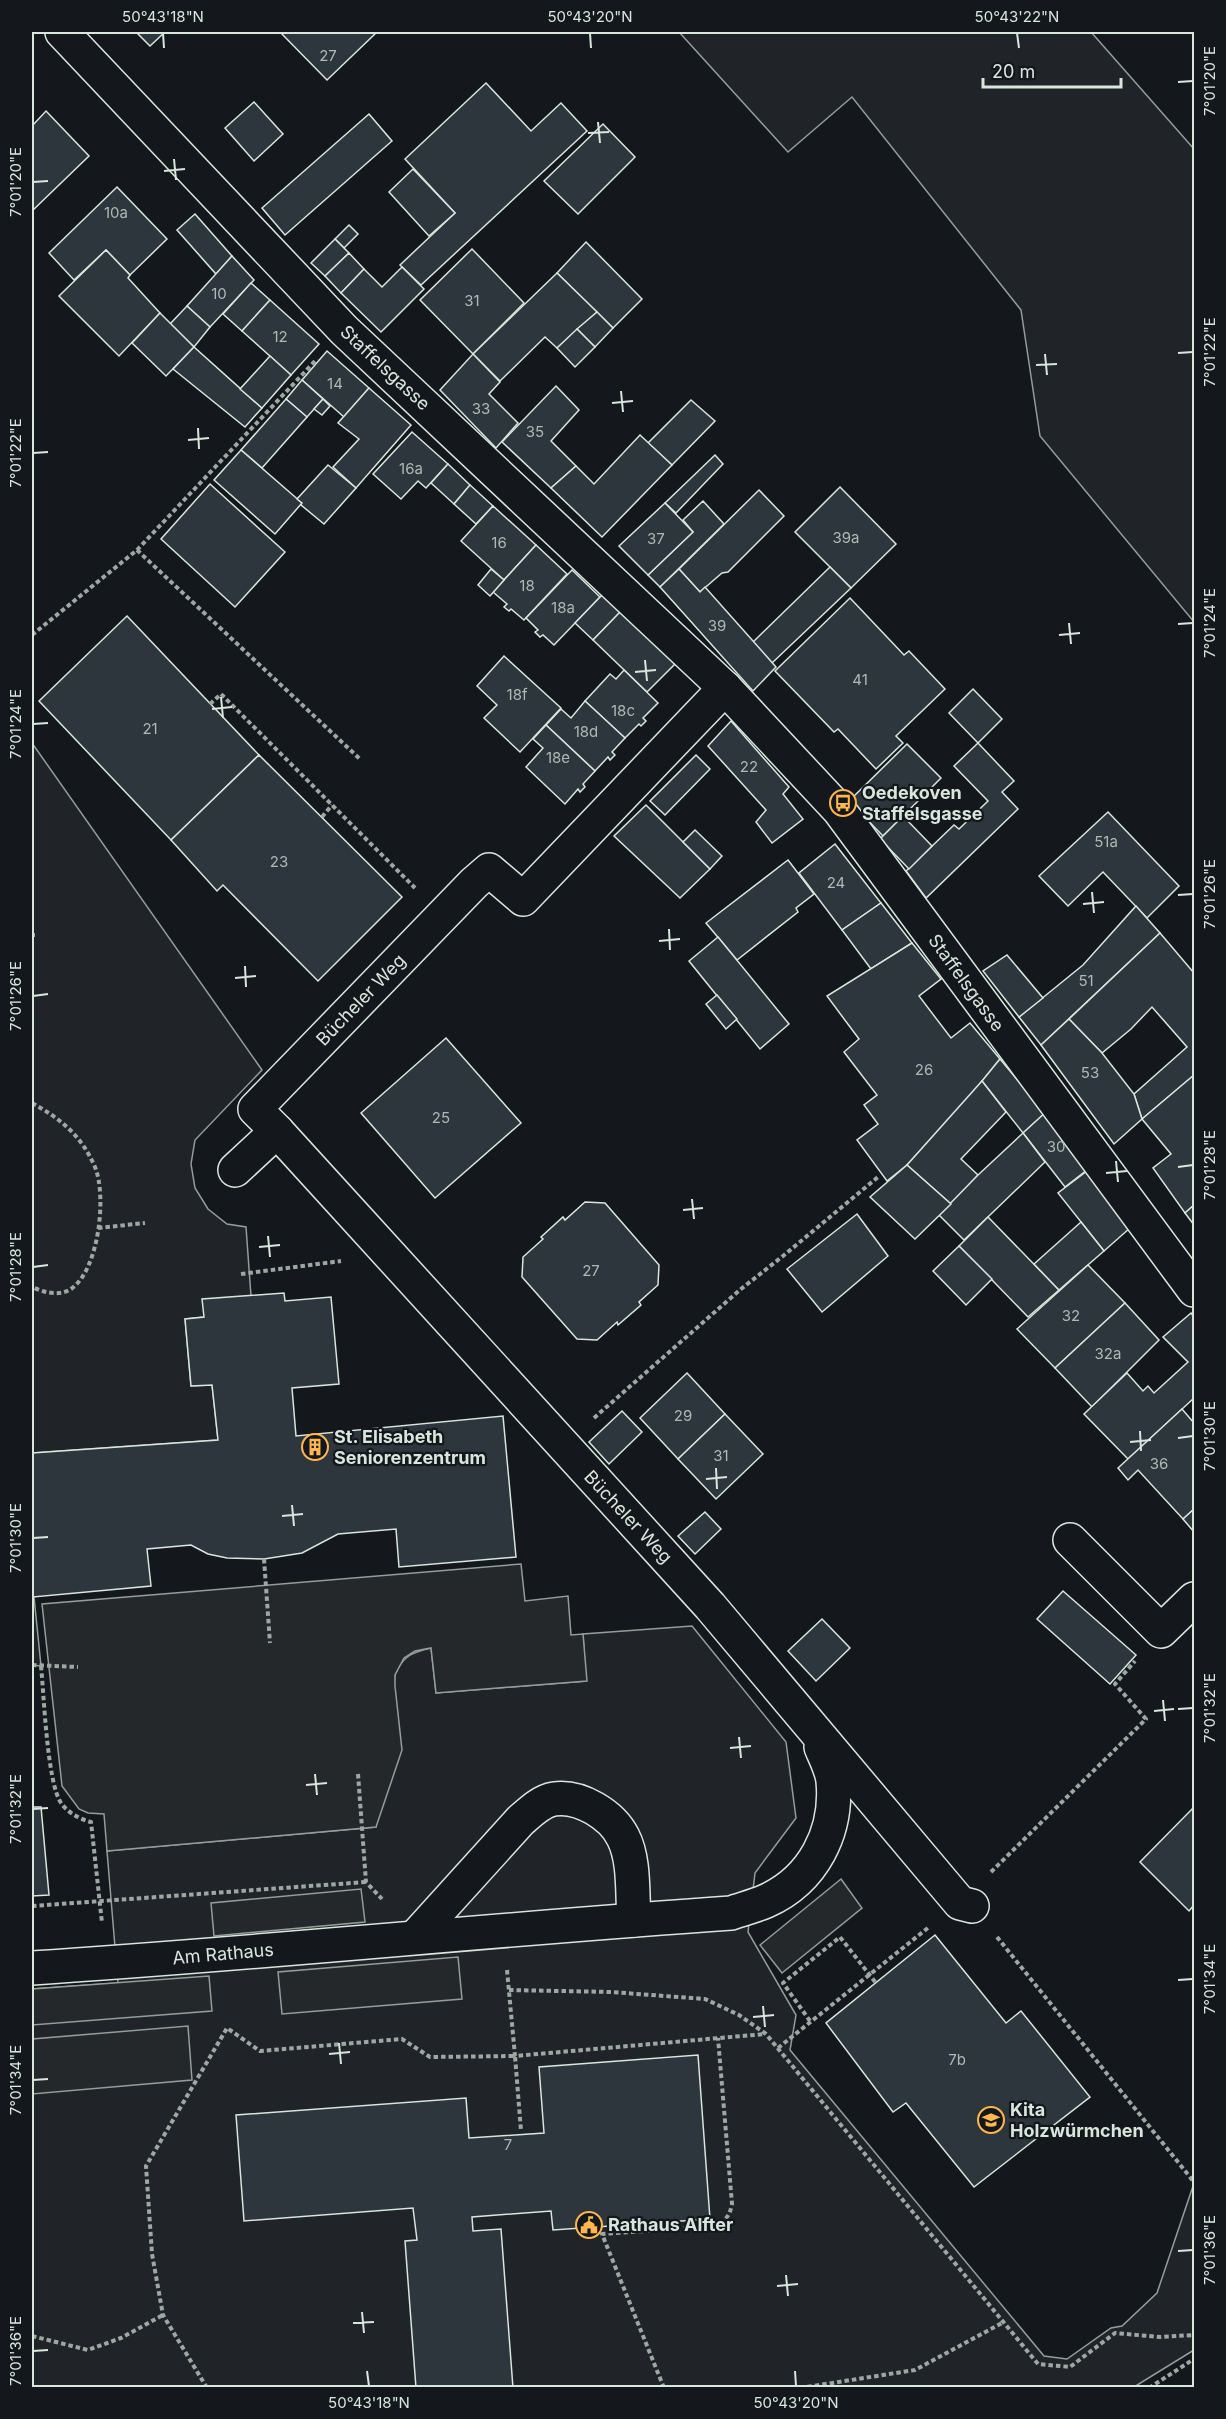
<svg xmlns="http://www.w3.org/2000/svg" width="1226" height="2419" font-family="Inter,sans-serif">
<style>
.green{fill:#202428;stroke:#939e99;stroke-width:1.5}
.parking{fill:#24282b;stroke:#939e99;stroke-width:1.5}
.building{fill:#2c363c;stroke:#d8e6dc;stroke-width:1.5}
.lines{fill:none;stroke-linecap:round;stroke-linejoin:round}
.minor-casing{stroke:#d8e6dc;stroke-width:36}
.path{stroke:#9da8a2;stroke-width:4;stroke-dasharray:4.5 3;stroke-linecap:butt}
.minor{stroke:#14181c;stroke-width:33}
.ticks{fill:none;stroke:#d8e6dc;stroke-width:2}
.labels{text-anchor:middle;stroke-width:4.5;stroke-linejoin:round;paint-order:stroke}
.number-label{font-size:15px;fill:#adbab4}
.street-label{font-size:18px;fill:#d8e6dc;stroke:#14181c}
.poi-label{font-size:18px;font-weight:bold;fill:#d8e6dc;stroke:#14181c;text-anchor:start}
.neatline{fill:none;stroke:#d8e6dc;stroke-width:2}
.ticks-label{font-size:15px;text-anchor:middle;fill:#d8e6dc}
</style>
<rect width="100%" height="100%" fill="#14181c"/>
<!-- green -->
<g class="green">
<path d="M679,32H1091L1194,149V622L1040,436L1021,310L852,97L788,152Z"/>
<path d="M32,743L262,1070L195,1140L191,1164L195,1188L208,1209L227,1224L246,1227L251,1296L204,1317L185,1319L191,1386L212,1385L218,1440L32,1453Z"/>
<path d="M32,1577L41,1666L32,1665Z"/>
<path d="M692,1626L786,1742L796,1818L755,1873L748,1932L796,2015L790,2050L1044,2356L1067,2359L1111,2328L1122,2326L1157,2293L1192,2189L1194,2192V2350L1134,2387L32,2388V1989L118,1983L107,1851L376,1827L395,1675C402,1657 412,1652 431,1648L436,1693L586,1681L583,1634Z"/>
</g>
<!-- parking -->
<g class="parking">
<path d="M521,1564L525,1601L568,1596L571,1635L583,1634L587,1681L436,1693L431,1648L415,1651L404,1658L395,1675V1686L402,1750L376,1827L107,1851L104,1814L88,1813L79,1809L62,1786L42,1604Z"/>
<path d="M841,1879L862,1908L782,1973L760,1945Z"/>
<path d="M361,1889L365,1922L214,1936L211,1903Z"/>
<path d="M458,1957L462,1999L282,2014L278,1972Z"/>
<path d="M209,1976L212,2011L32,2025V1989Z"/>
<path d="M188,2026L192,2080L32,2094V2039Z"/>
</g>
<!-- building -->
<g class="building">
<path d="M136,32H165L150,46Z"/>
<path d="M282,32H377L327,80L281,33Z"/>
<path d="M486,83L531,131L561,103L587,131L421,285L400,265L455,213L405,159Z"/>
<path d="M254,102L283,134L254,161L225,128Z"/>
<path d="M46,111L89,156L32,211V126Z"/>
<path d="M369,114L392,141L285,235L262,208Z"/>
<path d="M603,124L635,157L578,214L544,181Z"/>
<path d="M413,169L455,213L429,236L389,192Z"/>
<path d="M117,187L167,239L130,275L106,250L74,280L49,253Z"/>
<path d="M195,214L232,256L216,274L177,230Z"/>
<path d="M349,225L358,234L344,248L335,239Z"/>
<path d="M335,239L349,253L325,276L311,263Z"/>
<path d="M586,242L642,299L613,328L557,273Z"/>
<path d="M472,249L524,303L473,354L420,300Z"/>
<path d="M106,250L130,275L128,278L160,313L119,356L59,296Z"/>
<path d="M349,253L364,269L341,293L325,276Z"/>
<path d="M232,256L254,280L210,327L187,306Z"/>
<path d="M402,267L424,289L381,332L341,293L364,269L382,287Z"/>
<path d="M557,273L597,312L557,348L545,337L500,381L473,354Z"/>
<path d="M251,283L270,300L242,331L223,314Z"/>
<path d="M270,300L319,344L291,375L242,331Z"/>
<path d="M187,306L210,327L194,347L170,324Z"/>
<path d="M597,312L613,328L595,347L577,329Z"/>
<path d="M160,313L194,347L166,376L132,343Z"/>
<path d="M577,329L595,347L575,367L557,348Z"/>
<path d="M194,347L262,408L245,427L173,369Z"/>
<path d="M327,351L369,388L344,417L302,380Z"/>
<path d="M473,354L500,382L489,394L518,423L496,448L440,390Z"/>
<path d="M270,356L291,375L262,408L240,389Z"/>
<path d="M302,380L323,399L307,417L286,399Z"/>
<path d="M556,386L579,410L551,441L576,466L551,488L502,442Z"/>
<path d="M369,388L411,425L356,488L333,467L359,439L338,423Z"/>
<path d="M286,399L307,417L262,468L241,450Z"/>
<path d="M323,399L330,406L322,415L314,409Z"/>
<path d="M691,400L715,421L672,465L648,443Z"/>
<path d="M412,432L448,464L426,488L418,481L401,499L373,474Z"/>
<path d="M640,435L672,465L602,537L551,488L576,466L594,484Z"/>
<path d="M241,450L302,503L275,534L214,480Z"/>
<path d="M715,455L723,464L676,513L665,503Z"/>
<path d="M448,464L470,485L454,504L431,483Z"/>
<path d="M328,465L356,488L324,524L301,505L302,503L297,499Z"/>
<path d="M210,484L285,552L235,607L161,539Z"/>
<path d="M470,485L493,506L476,524L454,504Z"/>
<path d="M840,487L896,544L851,588L795,532Z"/>
<path d="M759,490L784,516L728,572L722,573L700,592L679,569Z"/>
<path d="M703,501L724,524L660,587L648,575L693,532L683,520Z"/>
<path d="M665,503L693,532L648,575L619,546Z"/>
<path d="M493,506L536,545L504,580L461,541Z"/>
<path d="M536,545L567,574L524,620L511,609L509,611L504,607L507,604L493,592Z"/>
<path d="M830,567L851,588L772,663L753,642Z"/>
<path d="M491,569L504,580L490,596L478,585Z"/>
<path d="M679,569L700,592L705,587L776,667L753,691L660,587Z"/>
<path d="M572,570L600,597L554,645L543,635L540,637L535,632L538,630L526,618Z"/>
<path d="M604,593L623,609L593,640L575,623Z"/>
<path d="M850,598L904,655L909,651L945,689L896,736L903,743L876,769L838,729L834,732L775,671Z"/>
<path d="M623,609L675,664L647,692L593,640Z"/>
<path d="M127,616L259,755L171,840L39,701Z"/>
<path d="M504,656L561,708L520,752L484,718L497,705L477,686Z"/>
<path d="M624,670L658,703L643,718L646,721L641,726L639,724L625,738L585,701L610,674L616,679Z"/>
<path d="M973,689L1002,719L978,743L949,713Z"/>
<path d="M585,701L625,738L612,752L615,755L610,760L608,757L595,771L546,725L561,709L571,718Z"/>
<path d="M731,721L789,787L783,794L803,819L772,843L756,822L766,810L708,746Z"/>
<path d="M546,725L595,771L583,784L585,787L580,792L578,789L565,804L526,767L543,748L533,739Z"/>
<path d="M978,743L1014,781L1002,792L1018,809L926,898L906,871L954,825L959,829L988,801L954,766Z"/>
<path d="M907,744L941,778L883,836L849,801Z"/>
<path d="M259,755L402,897L318,981L223,885L217,891L171,840Z"/>
<path d="M696,755L710,769L665,815L650,801Z"/>
<path d="M646,805L710,869L680,898L614,836Z"/>
<path d="M1108,812L1179,886L1147,918L1103,872L1068,906L1039,876Z"/>
<path d="M903,816L932,846L909,869L880,839Z"/>
<path d="M695,830L722,856L710,869L683,842Z"/>
<path d="M835,844L881,903L842,930L799,873Z"/>
<path d="M788,860L814,894L796,908L798,912L737,960L706,923Z"/>
<path d="M881,903L912,943L871,969L842,930Z"/>
<path d="M1136,906L1160,933L1041,1045L1019,1017L1083,965Z"/>
<path d="M1160,933L1194,973V1075L1142,1119L1134,1094L1187,1047L1152,1007L1131,1029L1102,1053L1069,1019Z"/>
<path d="M718,937L789,1024L760,1049L689,961Z"/>
<path d="M912,943L941,979L919,996L951,1038L970,1023L1000,1059L970,1096L907,1165L887,1181L857,1140L878,1124L864,1105L877,1095L844,1052L859,1039L827,996Z"/>
<path d="M1007,955L1043,998L1019,1017L983,971Z"/>
<path d="M717,995L737,1019L726,1029L706,1004Z"/>
<path d="M1069,1019L1102,1053L1134,1094L1142,1119L1114,1144L1041,1045Z"/>
<path d="M446,1038L521,1123L435,1198L361,1113Z"/>
<path d="M1000,1059L1045,1113L1023,1133L982,1081Z"/>
<path d="M1194,1075V1205L1185,1213L1153,1168L1171,1154L1142,1119Z"/>
<path d="M982,1081L1006,1112L961,1159L978,1175L951,1204L907,1165Z"/>
<path d="M1047,1111L1092,1166L1065,1187L1023,1133Z"/>
<path d="M1023,1133L1045,1162L964,1240L939,1215L978,1175Z"/>
<path d="M907,1165L951,1204L915,1239L870,1197Z"/>
<path d="M1087,1171L1130,1228L1104,1251L1058,1193Z"/>
<path d="M585,1202L605,1203L659,1265L658,1285L639,1302L641,1305L618,1325L617,1322L597,1340L577,1339L522,1277L523,1257L543,1239L541,1237L563,1217L565,1220Z"/>
<path d="M1194,1205V1225L1185,1213Z"/>
<path d="M857,1214L888,1256L822,1312L787,1269Z"/>
<path d="M988,1217L1059,1290L1028,1317L959,1246Z"/>
<path d="M1081,1222L1104,1251L1059,1290L1034,1264Z"/>
<path d="M959,1246L992,1279L966,1305L933,1271Z"/>
<path d="M1088,1265L1125,1303L1055,1368L1017,1329Z"/>
<path d="M284,1293L285,1301L331,1297L339,1384L292,1388L296,1436L503,1416L516,1557L399,1567L396,1529L338,1534L302,1553L264,1559L227,1558L208,1554L191,1545L147,1549L151,1586L33,1597L32,1453L218,1440L212,1385L191,1386L185,1319L204,1317L202,1299Z"/>
<path d="M1125,1303L1159,1340L1092,1407L1055,1368Z"/>
<path d="M1191,1313L1194,1317V1398L1128,1459L1084,1414L1127,1373L1143,1391L1148,1386L1154,1393L1188,1362L1163,1337Z"/>
<path d="M687,1373L725,1414L678,1459L640,1418Z"/>
<path d="M1182,1409L1194,1423V1509L1183,1519L1138,1470L1128,1480L1118,1468Z"/>
<path d="M622,1411L642,1432L609,1464L589,1442Z"/>
<path d="M725,1414L763,1454L716,1499L678,1459Z"/>
<path d="M1194,1509V1532L1183,1519Z"/>
<path d="M705,1512L721,1529L695,1554L678,1536Z"/>
<path d="M1063,1591L1136,1655L1110,1684L1037,1619Z"/>
<path d="M822,1619L850,1648L816,1681L788,1651Z"/>
<path d="M32,1807H41L49,1895L32,1896Z"/>
<path d="M1194,1807V1905L1189,1911L1140,1862Z"/>
<path d="M935,1935L1006,2023L1021,2011L1090,2097L974,2187L906,2103L893,2112L826,2023Z"/>
<path d="M698,2055L710,2219L553,2230L551,2211L472,2217L473,2231L501,2229L513,2388H416L405,2241L417,2240L413,2208L244,2221L236,2115L466,2098L469,2138L544,2133L539,2067Z"/>
</g>
<g class="lines">
<defs>
<g id="minor">
<path d="M62,32L344,330L725,688L839,810L1194,1290"/>
<path d="M277,1131L255,1109L474,883L489,870L523,899L725,688"/>
<path d="M235,1170L277,1131L710,1606L960,1903L972,1906"/>
<path d="M1070,1540L1161,1631L1194,1599"/>
<path d="M415,1937L520,1821C529,1813 541,1801 554,1799C580,1795 612,1815 623,1837C635,1860 632,1894 634,1920"/>
<path d="M32,1968C265,1953 497,1929 731,1913C742,1909 755,1906 766,1901C813,1880 838,1832 833,1781C832,1770 825,1757 821,1747"/>
</g>
</defs>
<!-- minor casing -->
<use href="#minor" class="minor-casing"/>
<!-- path -->
<g class="path">
<path d="M137,550L361,760"/>
<path d="M32,635L137,550L317,359"/>
<path d="M210,704L221,694L415,888"/>
<path d="M322,817L332,805"/>
<path d="M32,935H35"/>
<path d="M32,1103C61,1119 81,1135 95,1167C107,1196 99,1270 71,1289C59,1297 43,1292 32,1287"/>
<path d="M98,1228L145,1223"/>
<path d="M241,1274L341,1261"/>
<path d="M594,1418L741,1289L783,1256L878,1177"/>
<path d="M264,1559L270,1643"/>
<path d="M32,1665L78,1667"/>
<path d="M41,1666C44,1695 47,1782 61,1803C68,1813 80,1819 91,1822L102,1923"/>
<path d="M358,1774L366,1882L382,1899"/>
<path d="M991,1872L1146,1719L1115,1684L1135,1661"/>
<path d="M32,1906L366,1882"/>
<path d="M997,1937L1194,2182"/>
<path d="M507,1970L515,2056L765,2034"/>
<path d="M509,1990L611,1992L705,1999L739,2015L766,2034L1038,2364L1070,2367L1115,2333L1160,2337L1194,2335"/>
<path d="M810,2021L783,1983L840,1937L876,1983"/>
<path d="M778,2048L929,1927"/>
<path d="M32,2336L88,2350L121,2338L163,2315"/>
<path d="M207,2388L163,2315L152,2254L146,2166L227,2028L260,2051L402,2039L430,2057L515,2056L521,2131"/>
<path d="M664,2388L602,2234L716,2226C726,2220 730,2215 732,2204L718,2038"/>
<path d="M800,2388L915,2370L1002,2323"/>
<path d="M1149,2388L1194,2359"/>
</g>
<!-- minor -->
<use href="#minor" class="minor"/>
</g>
<!-- ticks -->
<path class="ticks" d="M163,33L164,48M590,33L591,48M1017,33L1019,48M1178,82L1193,81M598,122L600,143M588,133L609,132M174,159L176,180M164,171L185,169M33,182L48,181M1178,353L1193,352M1045,354L1047,375M1036,365L1057,364M621,391L623,412M612,403L633,401M198,428L199,449M188,440L209,438M33,453L48,452M1069,623L1071,644M1178,624L1193,623M1059,635L1080,633M645,660L647,681M635,672L656,670M221,697L223,718M212,709L232,707M33,724L48,723M1092,892L1094,913M1178,895L1193,894M1083,904L1104,902M669,929L670,950M659,941L680,939M245,966L246,987M235,978L256,976M33,996L48,994M1116,1161L1118,1182M1178,1167L1193,1165M1106,1173L1127,1171M692,1199L694,1219M683,1210L703,1208M268,1236L270,1257M259,1247L280,1245M33,1267L48,1265M1140,1431L1141,1451M1178,1438L1193,1436M1130,1442L1151,1440M716,1468L717,1489M706,1479L727,1477M292,1505L294,1526M282,1516L303,1514M33,1538L48,1537M1163,1700L1165,1721M1178,1709L1193,1708M1154,1711L1174,1709M739,1737L741,1758M730,1748L751,1746M315,1774L317,1795M306,1785L327,1783M33,1809L48,1808M1178,1980L1193,1979M763,2006L765,2027M753,2017L774,2015M339,2043L341,2064M329,2054L350,2052M33,2080L48,2079M1178,2251L1193,2250M786,2275L788,2296M777,2286L798,2284M362,2312L364,2333M353,2323L374,2322M33,2351L48,2350M367,2371L369,2386M795,2371L796,2386"/>
<!-- icons -->
<defs>
<symbol id="bus-ring" viewBox="-11 -11 22 22"><circle r="9.5" fill="#14181c" stroke="#ffb74d" stroke-width="1.5"/><path d="M-5-6H5V4H4V6H2V4H-2V6H-4V4H-5ZM-3.5-4V0h7V-4ZM-3.5 1.2v1.5H-2V1.2ZM2 1.2v1.5H3.5V1.2Z" fill="#ffb74d"/></symbol>
<symbol id="building-ring" viewBox="-11 -11 22 22"><circle r="9.5" fill="#14181c" stroke="#ffb74d" stroke-width="1.5"/><path d="M-4-6H4V6H1V3H-1V6H-4ZM-2.5-4.3h1.7v1.8h-1.7ZM.8-4.3h1.7v1.8H.8ZM-2.5-1h1.7V.8h-1.7ZM.8-1h1.7V.8H.8Z" fill="#ffb74d"/></symbol>
<symbol id="school-ring" viewBox="-11 -11 22 22"><circle r="9.5" fill="#14181c" stroke="#ffb74d" stroke-width="1.5"/><path d="M0-5L7-2L0 1L-7-2ZM-4 1L0 2.5L4 1V4Q0 6-4 4Z" fill="#ffb74d"/></symbol>
<symbol id="civic-ring" viewBox="-11 -11 22 22"><circle r="9.5" fill="#14181c" stroke="#ffb74d" stroke-width="1.5"/><path d="M-.6-6.5H3V-4.5H.6V-3L4-1V1h2V6H-6V1h2V-1L-.6-3ZM-1.2 2.5V6h2.4V2.5Z" fill="#ffb74d"/></symbol>
</defs>
<g fill-rule="evenodd">
<use href="#bus-ring" x="828" y="788" width="30" height="30"/>
<use href="#building-ring" x="300" y="1432" width="30" height="30"/>
<use href="#school-ring" x="976" y="2105" width="30" height="30"/>
<use href="#civic-ring" x="574" y="2210" width="30" height="30"/>
</g>
<g class="labels">
<!-- number labels -->
<g class="number-label">
<text x="328" y="61">27</text>
<text x="116" y="218">10a</text>
<text x="219" y="299">10</text>
<text x="472" y="306">31</text>
<text x="280" y="342">12</text>
<text x="335" y="389">14</text>
<text x="481" y="414">33</text>
<text x="535" y="437">35</text>
<text x="411" y="474">16a</text>
<text x="846" y="543">39a</text>
<text x="656" y="544">37</text>
<text x="499" y="548">16</text>
<text x="527" y="591">18</text>
<text x="563" y="613">18a</text>
<text x="717" y="631">39</text>
<text x="860" y="685">41</text>
<text x="517" y="700">18f</text>
<text x="623" y="716">18c</text>
<text x="150" y="734">21</text>
<text x="586" y="737">18d</text>
<text x="558" y="763">18e</text>
<text x="749" y="772">22</text>
<text x="1106" y="847">51a</text>
<text x="279" y="867">23</text>
<text x="836" y="888">24</text>
<text x="1086" y="986">51</text>
<text x="924" y="1075">26</text>
<text x="1090" y="1078">53</text>
<text x="441" y="1123">25</text>
<text x="1056" y="1152">30</text>
<text x="591" y="1276">27</text>
<text x="1071" y="1321">32</text>
<text x="1108" y="1359">32a</text>
<text x="683" y="1421">29</text>
<text x="721" y="1461">31</text>
<text x="1159" y="1469">36</text>
<text x="957" y="2065">7b</text>
<text x="508" y="2150">7</text>
</g>
<!-- street labels -->
<g class="street-label">
<text transform="translate(385 368) rotate(43)" y="6">Staffelsgasse</text>
<text transform="translate(966 983) rotate(54)" y="6">Staffelsgasse</text>
<text transform="translate(361 1000) rotate(-46)" y="6">Bücheler Weg</text>
<text transform="translate(628 1517) rotate(47)" y="6">Bücheler Weg</text>
<text transform="translate(223 1954) rotate(-5)" y="6">Am Rathaus</text>
</g>
<!-- poi labels -->
<g class="poi-label">
<text x="862" y="799">Oedekoven<tspan x="862" dy="21">Staffelsgasse</tspan></text>
<text x="334" y="1443">St. Elisabeth<tspan x="334" dy="21">Seniorenzentrum</tspan></text>
<text x="1010" y="2116">Kita<tspan x="1010" dy="21">Holzwürmchen</tspan></text>
<text x="608" y="2231">Rathaus Alfter</text>
</g>
</g>
<!-- border -->
<rect width="1226" height="2419" fill="none" stroke="#14181c" stroke-width="66"/>
<!-- scale -->
<path d="M983 78v9h138v-9" fill="none" stroke="#d8e6dc" stroke-width="3"/>
<text x="992" y="78" font-size="18" fill="#d8e6dc" stroke="#14181c" stroke-width="4.5" paint-order="stroke">20 m</text>
<rect x="33" y="33" width="1160" height="2353" class="neatline"/>
<g class="ticks-label">
<text x="163" y="22">50°43'18"N</text>
<text x="590" y="22">50°43'20"N</text>
<text x="1017" y="22">50°43'22"N</text>
<text transform="translate(1210 81) rotate(-90)" y="5">7°01'20"E</text>
<text transform="translate(16 182) rotate(-90)" y="5">7°01'20"E</text>
<text transform="translate(1210 352) rotate(-90)" y="5">7°01'22"E</text>
<text transform="translate(16 453) rotate(-90)" y="5">7°01'22"E</text>
<text transform="translate(1210 623) rotate(-90)" y="5">7°01'24"E</text>
<text transform="translate(16 724) rotate(-90)" y="5">7°01'24"E</text>
<text transform="translate(1210 894) rotate(-90)" y="5">7°01'26"E</text>
<text transform="translate(16 996) rotate(-90)" y="5">7°01'26"E</text>
<text transform="translate(1210 1165) rotate(-90)" y="5">7°01'28"E</text>
<text transform="translate(16 1267) rotate(-90)" y="5">7°01'28"E</text>
<text transform="translate(1210 1436) rotate(-90)" y="5">7°01'30"E</text>
<text transform="translate(16 1538) rotate(-90)" y="5">7°01'30"E</text>
<text transform="translate(1210 1708) rotate(-90)" y="5">7°01'32"E</text>
<text transform="translate(16 1809) rotate(-90)" y="5">7°01'32"E</text>
<text transform="translate(1210 1979) rotate(-90)" y="5">7°01'34"E</text>
<text transform="translate(16 2080) rotate(-90)" y="5">7°01'34"E</text>
<text transform="translate(1210 2250) rotate(-90)" y="5">7°01'36"E</text>
<text transform="translate(16 2351) rotate(-90)" y="5">7°01'36"E</text>
<text x="369" y="2408">50°43'18"N</text>
<text x="796" y="2408">50°43'20"N</text>
</g>
</svg>
